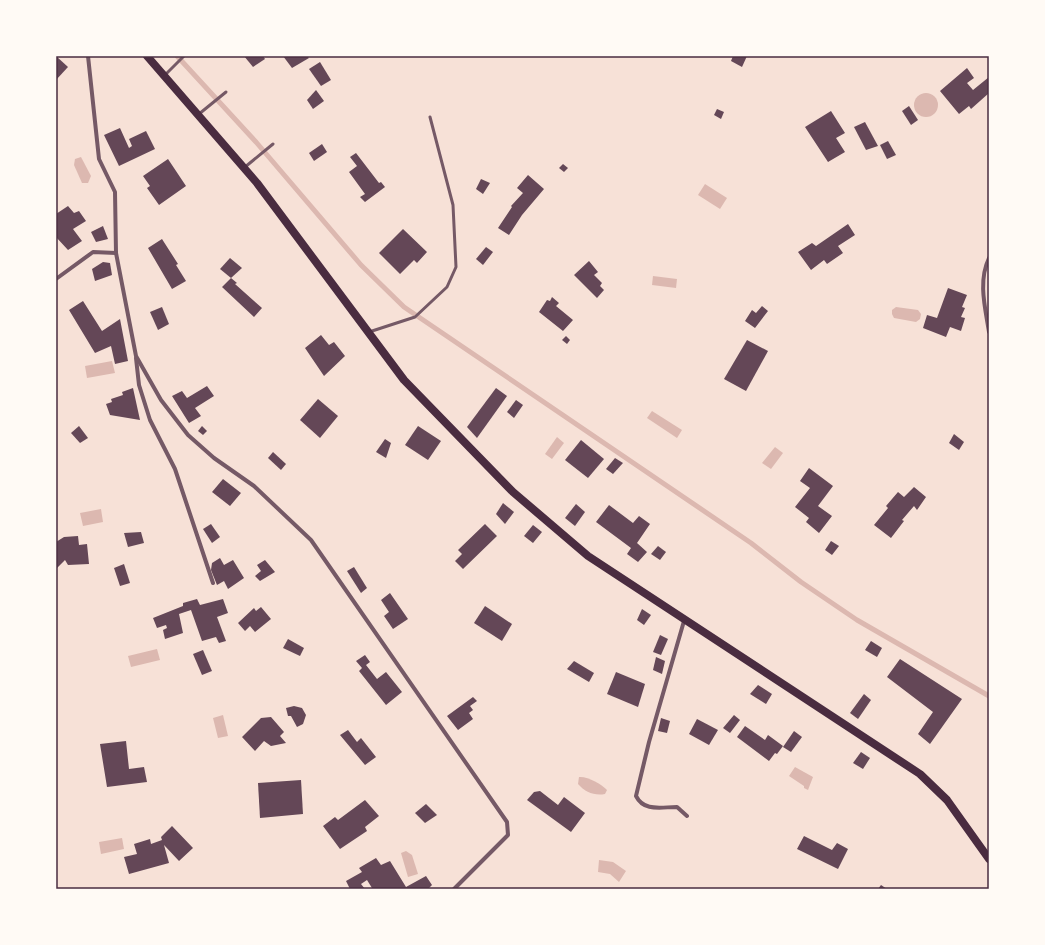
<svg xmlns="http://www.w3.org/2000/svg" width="1045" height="945" font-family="Commissioner,sans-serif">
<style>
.water{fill:#dcb8b0}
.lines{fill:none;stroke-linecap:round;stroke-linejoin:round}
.stream{stroke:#dcb8b0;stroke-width:5}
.building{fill:#644757}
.service{stroke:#755966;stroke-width:3}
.minor{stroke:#755966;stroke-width:4}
.secondary{stroke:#4a2c40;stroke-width:8}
.neatline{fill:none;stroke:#4a2c40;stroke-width:1.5}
</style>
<rect width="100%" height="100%" fill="#f7e1d7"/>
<!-- water -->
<g class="water">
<circle cx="926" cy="105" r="12"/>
<path d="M81,157L91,176L88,183H82L74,165L75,159Z"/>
<path d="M705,184L727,198L720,209L698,195Z"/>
<path d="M653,276L677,279L676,288L652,285Z"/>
<path d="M896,307L918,310L921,314L920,319L916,322L894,318L892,314V310Z"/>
<path d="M112,361L115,373L87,378L85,366Z"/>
<path d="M652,411L682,430L677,438L647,418Z"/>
<path d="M557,437L564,443L552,459L545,454Z"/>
<path d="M775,447L783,453L771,469L762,463Z"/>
<path d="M101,509L103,522L83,526L80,513Z"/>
<path d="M157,649L160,660L131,667L128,656Z"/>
<path d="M223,715L228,736L218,738L213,718Z"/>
<path d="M795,767L813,777L808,790L804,788V786L789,776Z"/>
<path d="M579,777C587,776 602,784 607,790L605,794C594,796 585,792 578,784Z"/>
<path d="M122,838L124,849L101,854L99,842Z"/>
<path d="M406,851L412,855L418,874L408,877L401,853Z"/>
<path d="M599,860L613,862L626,871L619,882L610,874L598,872Z"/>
</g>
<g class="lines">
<!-- stream -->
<path class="stream" d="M177,56L256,142L361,265L404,307L751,543L801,582L857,620L989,696"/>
</g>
<!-- building -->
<g class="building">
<path d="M56,56L68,67L56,80Z"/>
<path d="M244,56H263L265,59L253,67Z"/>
<path d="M283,56H307L309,58L292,68Z"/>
<path d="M733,56H747L742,67L731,61Z"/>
<path d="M320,62L331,80L321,86L309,69Z"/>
<path d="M967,68L974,78L967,83L973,90L989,77V93L971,109L969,106L959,114L940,91Z"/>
<path d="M316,90L324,101L313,109L307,100Z"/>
<path d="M909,106L918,120L911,125L902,111Z"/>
<path d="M717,109L724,112L721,119L714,115Z"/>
<path d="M831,111L845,133L836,138L845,152L828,162L805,127Z"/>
<path d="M865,122L878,146L866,150L854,127Z"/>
<path d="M120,128L129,148L132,146L129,139L146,131L155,149L119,166L104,135Z"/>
<path d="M888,141L896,155L887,159L880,145Z"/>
<path d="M322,144L327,152L314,161L309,153Z"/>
<path d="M356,153L379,183L381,182L385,187L365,202L360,197L365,194L349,172L357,166L350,157Z"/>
<path d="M168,159L186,186L159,205L147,188L150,186L143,176Z"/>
<path d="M563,164L568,168L564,172L559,168Z"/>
<path d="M528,175L544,189L522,215L509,235L498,228L512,207L511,206L523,193L517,188Z"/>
<path d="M481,179L490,183L483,194L476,189Z"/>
<path d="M68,206L74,213L79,211L86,221L73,229L82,241L68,250L56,237V214Z"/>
<path d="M848,224L855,235L838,246L843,253L827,264L824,260L811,270L798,252L812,243L816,246Z"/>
<path d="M103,226L108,239L96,242L91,232Z"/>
<path d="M403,229L427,252L417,263L414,260L400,274L379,253Z"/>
<path d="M162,239L178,264L176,265L186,281L172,289L148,248Z"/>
<path d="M486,247L493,252L483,265L476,259Z"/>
<path d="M230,258L242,268L231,278L220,269Z"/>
<path d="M589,261L598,272L594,275L602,283L600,286L604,290L597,298L574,275Z"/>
<path d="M103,262L110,263L112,275L95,281L92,269Z"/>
<path d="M231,278L237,283L235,284L262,308L254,317L222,287Z"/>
<path d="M948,288L967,295L962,307L965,308L961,317L965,318L961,331L950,327L946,337L923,328L927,315L937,318Z"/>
<path d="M552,297L559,303L556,306L573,320L563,331L539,312L547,300L550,301Z"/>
<path d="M83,301L102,331L120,319L128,361L115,364L111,346L95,353L69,310Z"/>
<path d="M762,306L768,311L755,328L745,321L752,310L756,313Z"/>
<path d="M162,307L169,324L158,330L150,312Z"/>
<path d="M321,335L329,345L334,342L345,356L324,376L305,348Z"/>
<path d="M566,336L570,340L567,344L562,340Z"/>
<path d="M747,340L768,351L746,391L724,379Z"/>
<path d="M207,386L214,396L195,408L201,416L189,423L172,396L182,391L187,398Z"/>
<path d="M133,388L140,420L110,415L106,404L112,402L111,399L123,395L122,392Z"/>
<path d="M496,388L507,396L477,438L467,427Z"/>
<path d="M318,399L338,416L320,438L300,420Z"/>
<path d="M516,400L523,405L514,418L507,412Z"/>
<path d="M79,426L88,438L80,443L71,433Z"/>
<path d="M202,426L207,431L203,435L198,431Z"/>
<path d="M418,426L441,441L428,460L405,445Z"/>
<path d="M954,434L964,442L959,450L949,443Z"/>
<path d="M385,439L391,443L386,458L376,452Z"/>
<path d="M581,440L604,459L588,478L565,460Z"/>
<path d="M273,452L286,464L281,470L268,458Z"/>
<path d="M615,458L623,463L613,474L606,469Z"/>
<path d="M809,468L833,486L818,506L832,516L819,533L806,522L809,518L795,507L810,488L800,481Z"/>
<path d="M223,479L241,493L230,506L212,492Z"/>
<path d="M914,487L926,497L917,510L914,506L902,520L904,521L891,538L874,525L888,508L886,506L898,492L904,497Z"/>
<path d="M503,503L514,512L505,524L496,514Z"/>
<path d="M576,504L585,512L575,526L565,518Z"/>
<path d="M609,505L633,523L639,516L650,524L637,543L647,552L638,562L627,554L631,548L596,522Z"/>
<path d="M211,524L220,537L212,543L203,529Z"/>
<path d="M485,524L497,536L463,569L455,561L462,554L458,550Z"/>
<path d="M533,525L542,532L533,543L524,536Z"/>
<path d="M141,532L144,543L128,547L124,533Z"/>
<path d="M78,536L79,545L87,544L89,564L68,565L65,560L56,569V542L64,537Z"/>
<path d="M831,541L839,546L832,555L825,550Z"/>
<path d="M658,546L666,552L660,560L651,554Z"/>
<path d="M220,558L224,565L233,560L244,578L228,589L224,581L217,585L211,570L212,563Z"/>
<path d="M265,560L275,572L260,581L255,576L261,571L257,565Z"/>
<path d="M124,564L130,583L120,586L114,568Z"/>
<path d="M354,567L367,588L361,593L347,571Z"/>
<path d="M390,593L408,619L393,629L384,616L389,612L381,600Z"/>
<path d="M197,599L200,605L223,599L228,613L217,617L226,641L219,643L216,637L202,641L191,610L179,614L183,633L165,639L163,630L167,628L166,625L157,628L153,618L183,606V603Z"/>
<path d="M485,606L512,624L502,641L474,623Z"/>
<path d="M261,607L271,619L255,632L250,626L245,631L238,623L254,608L256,611Z"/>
<path d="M642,609L651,615L644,625L637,620Z"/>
<path d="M660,635L668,639L661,655L653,652Z"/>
<path d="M288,639L304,648L300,656L283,648Z"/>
<path d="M871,641L882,648L877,657L865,650Z"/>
<path d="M203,650L212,671L202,675L193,654Z"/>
<path d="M365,655L370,662L366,665L377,679L386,672L402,692L386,705L359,671L362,668L356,661Z"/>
<path d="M656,657L665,661L662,674L653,670Z"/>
<path d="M900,659L962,699L930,744L918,734L933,712L887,677Z"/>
<path d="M574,661L594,673L589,682L567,669Z"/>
<path d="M616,672L645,684L638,707L607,694Z"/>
<path d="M758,685L772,694L766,704L750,694Z"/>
<path d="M864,694L871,700L858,719L850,713Z"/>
<path d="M473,697L477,701L470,706L473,710L469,713L473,719L458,730L447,716Z"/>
<path d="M294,706L302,708L306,715L303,724L297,727L291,716H288L286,708Z"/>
<path d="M734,715L740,720L730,733L723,728Z"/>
<path d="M271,717L284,732L280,736L286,743L271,746L264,741L255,751L242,737L261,718Z"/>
<path d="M661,718L670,721L667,733L658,731Z"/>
<path d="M697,719L718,730L709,745L689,734Z"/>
<path d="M745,726L765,740L768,735L783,746L777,754L775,753L769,761L737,737Z"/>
<path d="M348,730L357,742L361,738L376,757L365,765L340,735Z"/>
<path d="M794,731L802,737L791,752L783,747Z"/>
<path d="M126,741L129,769L144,767L147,782L107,787L100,744Z"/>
<path d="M861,752L870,758L863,769L853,763Z"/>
<path d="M301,780L303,814L260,818L258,783Z"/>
<path d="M540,791L558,805L564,797L585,813L571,832L527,800L534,792Z"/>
<path d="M365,800L379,816L365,827L367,831L340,849L323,826L335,817L338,820Z"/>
<path d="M426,804L437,815L425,823L415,813Z"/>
<path d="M172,826L193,848L179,861L164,845L169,863L129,874L124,857L137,854L134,844L150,839L151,844L162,840L161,837Z"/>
<path d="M804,836L832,850L837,843L848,849L838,869L797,849Z"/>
<path d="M376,858L381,865L390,861L406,887L426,876L432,885L428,889H377L372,888L367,880L361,884L365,889H350L346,881L362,872L359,868Z"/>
<path d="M881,885L887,889H878Z"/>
</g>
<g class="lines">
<!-- service -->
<g class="service">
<path d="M165,75L184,56"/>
<path d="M199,114L226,92"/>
<path d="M245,167L273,144"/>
<path d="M369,332L415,317L447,287L456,267L453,205L430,117"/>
</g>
<!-- minor -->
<g class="minor">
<path d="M88,56L99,159L115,192L116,253L136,356L161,400L188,435L214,458L254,486L311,540L507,822L508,835L454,889"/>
<path d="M989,258C978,281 985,307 989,332"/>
<path d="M56,279L93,252L116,253"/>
<path d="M136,358L139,385L150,420L175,469L213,583"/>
<path d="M684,621L649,742L636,796C644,812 661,807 677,807L687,816"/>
</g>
<!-- secondary -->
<path class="secondary" d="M147,56L257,183L404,380L513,492L588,556L920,774L947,800L989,859"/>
</g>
<!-- border -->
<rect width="1045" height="945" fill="none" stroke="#fffaf5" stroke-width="114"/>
<rect x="57" y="57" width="931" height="831" class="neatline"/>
</svg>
